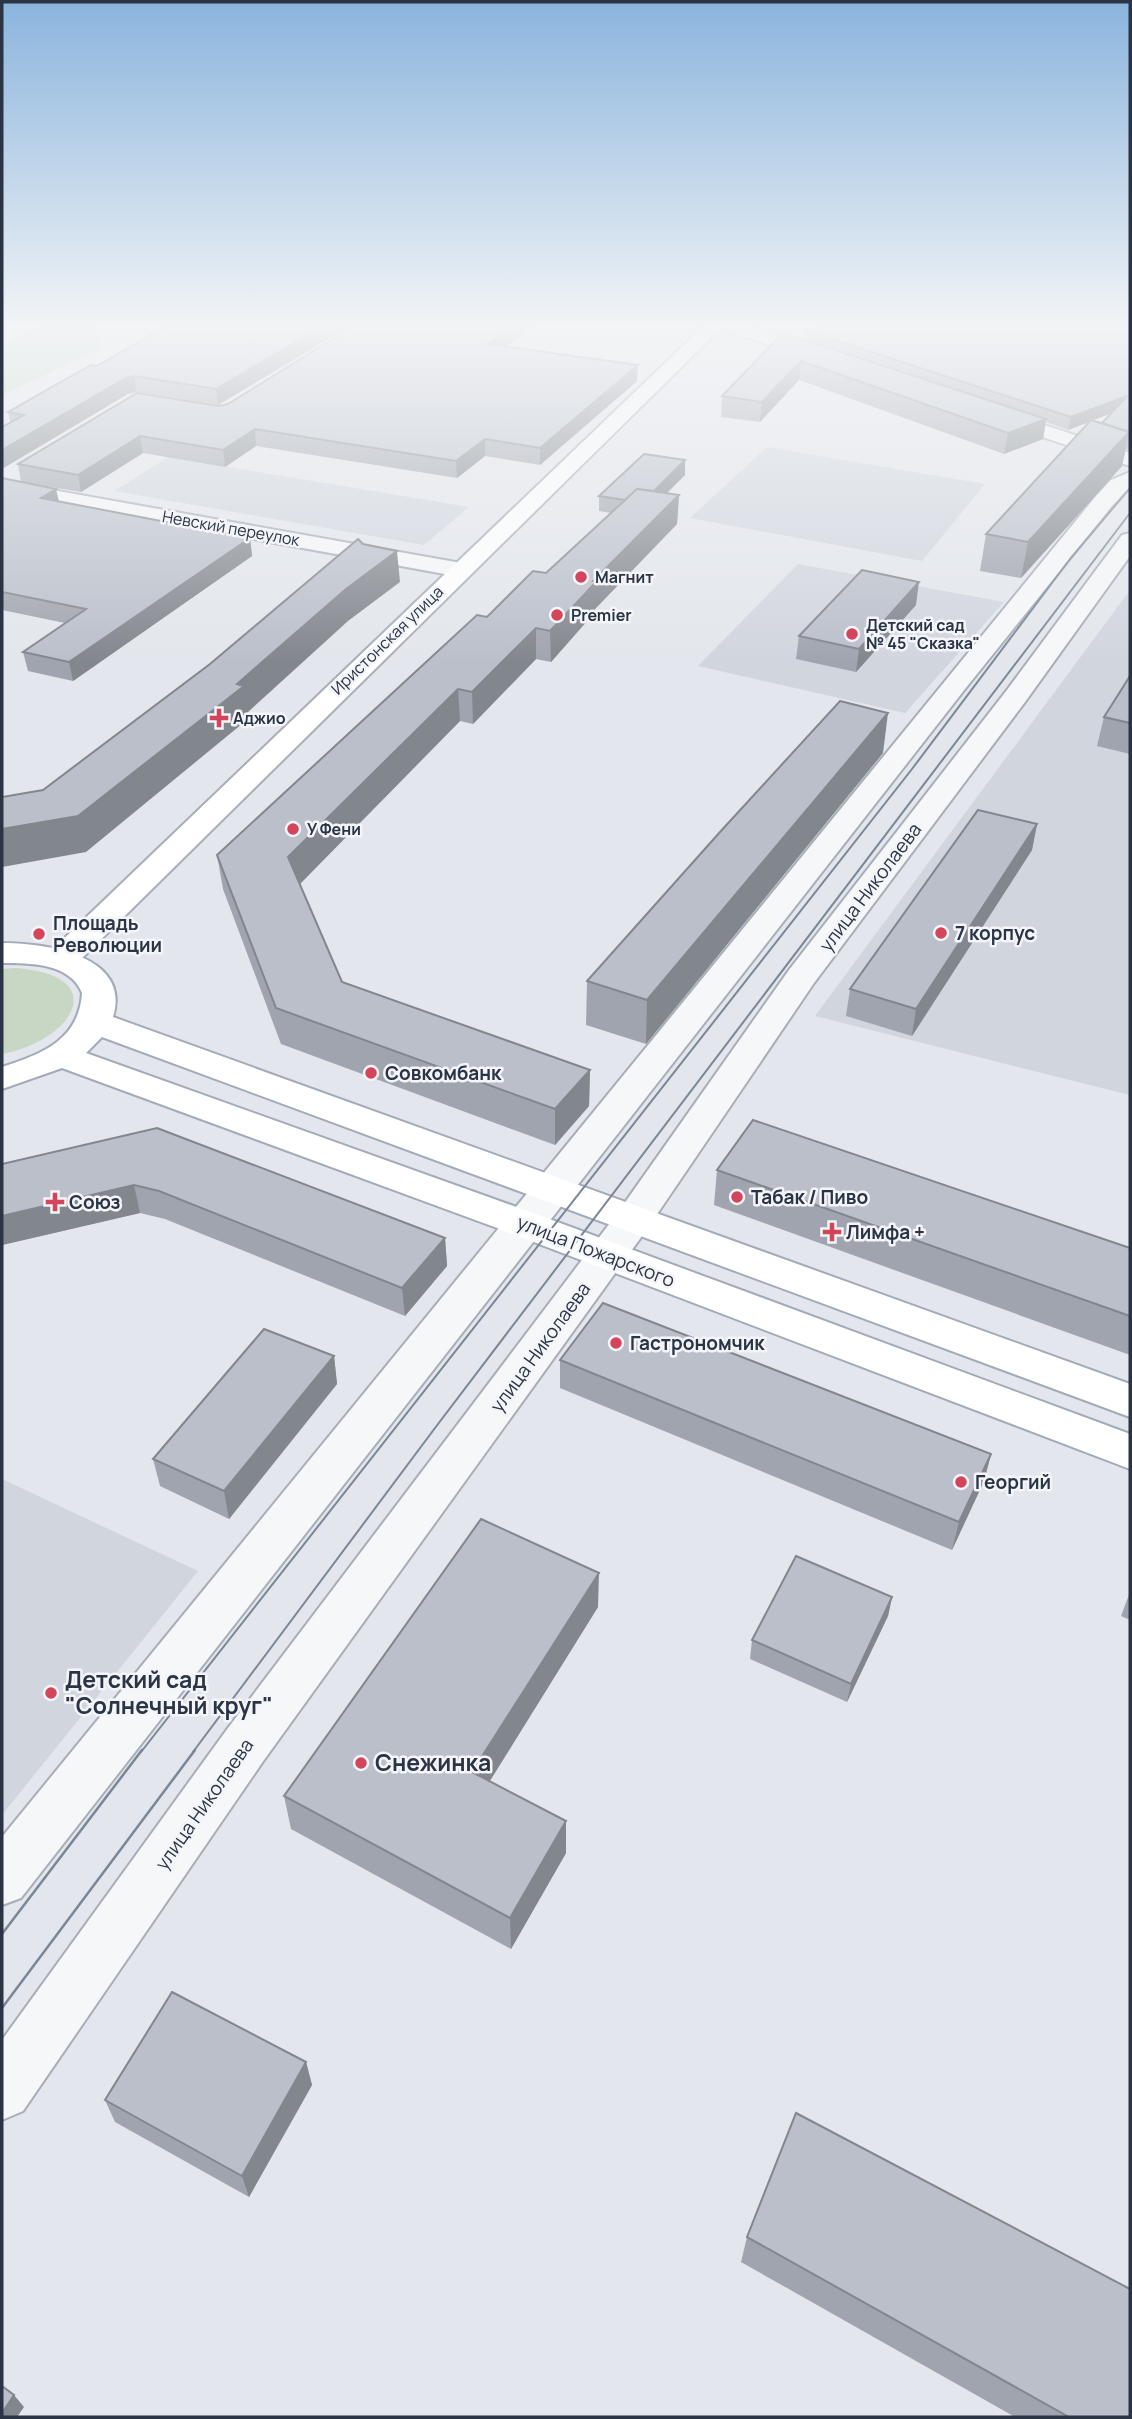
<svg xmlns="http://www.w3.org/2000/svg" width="1132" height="2419" font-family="Manrope,sans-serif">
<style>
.built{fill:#d1d5de}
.green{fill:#c8d6c4}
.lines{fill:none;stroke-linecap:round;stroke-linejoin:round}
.minor-casing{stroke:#a8adb7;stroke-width:4}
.tertiary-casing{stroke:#a8adb7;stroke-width:4}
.secondary-casing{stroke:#a8adb7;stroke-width:4}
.primary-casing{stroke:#a2abb8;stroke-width:4}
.minor{fill:#f6f7f9;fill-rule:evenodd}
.tertiary{fill:#f6f7f9;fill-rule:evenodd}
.secondary{fill:#fff;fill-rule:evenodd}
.primary{fill:#fff;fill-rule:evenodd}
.tram-far1{stroke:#7b8696;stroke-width:2}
.tram{stroke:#7b8696;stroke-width:2.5}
.wall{fill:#a0a4ae;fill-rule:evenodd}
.shaded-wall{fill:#82868d}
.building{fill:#babfca;stroke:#82868d;stroke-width:2}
.poi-dot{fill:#d4445b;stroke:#f3f5f9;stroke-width:2.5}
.labels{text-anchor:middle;stroke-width:5;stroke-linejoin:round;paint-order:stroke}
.far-street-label{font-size:16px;fill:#2a3445;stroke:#f3f5f9}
.far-poi-label{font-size:16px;font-weight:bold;fill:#2a3445;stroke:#f3f5f9;text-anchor:start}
.street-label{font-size:19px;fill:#2a3445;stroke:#f3f5f9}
.poi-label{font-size:19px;font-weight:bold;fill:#2a3445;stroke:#f3f5f9;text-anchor:start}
.near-poi-label{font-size:23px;font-weight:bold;fill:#2a3445;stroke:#f3f5f9;text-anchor:start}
</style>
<rect width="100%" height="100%" fill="#e3e6ec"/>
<!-- built -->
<g class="built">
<path d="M767,447L985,484L922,561L690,518Z"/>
<path d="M168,457L469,507L424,545L114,491Z"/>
<path d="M798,564L1004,602L905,713L698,666Z"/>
<path d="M1130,590V1095L815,1016Z"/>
<path d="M2,1479L198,1571L2,1815Z"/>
</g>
<!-- green -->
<g class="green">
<path d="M42,324H154L102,326L95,331L102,348L2,395V345Z"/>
<path d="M16,968C114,976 72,1041 2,1054V969Z"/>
</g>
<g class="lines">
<defs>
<g id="minor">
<path d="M716,324H743L832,354L835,358L826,363L820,362L719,328Z"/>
<path d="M995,409L1130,453V466L988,419L985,415L988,411Z"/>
<path d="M2,481L461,563L469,565L473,570L469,575L461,577L2,493Z"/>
</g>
<g id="tertiary">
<path d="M1130,472V487L1112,506L965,689L21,1898L2,1905V1837L1096,496L1111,480Z"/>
<path d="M1130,533V556L1025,702L814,983L647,1229L264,1760L23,2111L2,2120V2040L228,1728L619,1211L789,970L1007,690L1122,535Z"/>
</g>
<path id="secondary" d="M706,324H725L74,966L62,969L50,966L46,959L50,952Z"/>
<path id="primary" d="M2,943C45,943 132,955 113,1017L1130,1384V1417L102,1037L86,1053L525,1210L1130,1434V1469L497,1228L62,1068L2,1089V1067C42,1054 79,1040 82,993C70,963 30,963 2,963Z"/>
</defs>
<!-- minor casing -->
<use href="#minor" class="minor-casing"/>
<!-- tertiary casing -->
<use href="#tertiary" class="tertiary-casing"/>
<!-- secondary casing -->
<use href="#secondary" class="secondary-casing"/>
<!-- primary casing -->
<use href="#primary" class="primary-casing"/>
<!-- minor -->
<use href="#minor" class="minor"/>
<!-- tertiary -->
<use href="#tertiary" class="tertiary"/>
<!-- secondary -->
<use href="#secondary" class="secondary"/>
<!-- primary -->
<use href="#primary" class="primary"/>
<!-- tram-far1 -->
<g class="tram-far1">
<path d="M141,1752L912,769L1070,559L1130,488"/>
<path d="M193,1752L435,1428L1130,513"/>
</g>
<!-- tram -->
<g class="tram">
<path d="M2,1934L142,1750"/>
<path d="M2,2008L195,1750"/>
</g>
</g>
<!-- wall -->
<g class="wall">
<path d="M170,324H353L218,405L136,392L10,422L8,412L97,366Z"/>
<path d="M357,324H536L506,346L637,381L540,465L485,456L457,478L256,446L225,467L143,453L81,492L21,482L18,464L228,404Z"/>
<path d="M828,324H1130H1118L1130,327V450L1126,449L1122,466L1021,578L980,571L986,534L1089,422L1068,430L1046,422L1043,439L1004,454L799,380L760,422L721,417L722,396L806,340L807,331ZM1112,413L1102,423L1093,420Z"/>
<path d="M685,460V475L666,493L679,495L677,524L595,609V612L551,662L536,659L473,724L460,721L300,884L342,982L590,1070L589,1106L555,1145L281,1044L223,889L217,855L487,617L546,573L611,513L599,511V496Z"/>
<path d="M2,478L59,502L250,538L252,556L73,681L28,671L23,652L65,623L2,610Z"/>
<path d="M916,605L856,672L796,659L799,636Z"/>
<path d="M1130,676V754L1097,746L1104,717Z"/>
<path d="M883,753L646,1044L586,1025L587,981Z"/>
<path d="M1037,824L1032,850L912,1036L846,1016L850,989Z"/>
<path d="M157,1128L445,1238L447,1266L405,1316L165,1219L140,1213L2,1245Z"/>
<path d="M717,1170L1130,1248V1355L714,1205Z"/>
<path d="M334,1356L337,1384L229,1519L160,1486L153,1459Z"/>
<path d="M560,1360L991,1454L984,1481L952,1550L560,1388Z"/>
<path d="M1130,1592V1620L1121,1616Z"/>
<path d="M892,1597L888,1616L847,1702L750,1659L752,1640Z"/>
<path d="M598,1607L489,1781L566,1853L511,1949L291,1829L284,1796Z"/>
<path d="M306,2062L312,2085L249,2197L115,2122L105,2100Z"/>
<path d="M747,2237L1130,2417H1015L741,2262Z"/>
</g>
<!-- shaded-wall -->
<g class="shaded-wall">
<path d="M326,324H353L218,405L216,389Z"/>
<path d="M515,324H536L488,360V344Z"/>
<path d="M801,361L799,380L760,422L762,402Z"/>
<path d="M638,365L637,381L540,465V448Z"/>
<path d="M134,376L136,392L128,394L2,469V450L126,378Z"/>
<path d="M1127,396L1124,408L1068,430L1071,417Z"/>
<path d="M1046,419L1043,439L1004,454L1008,433Z"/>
<path d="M255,429L256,446L225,467L223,450Z"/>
<path d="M1129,432L1122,466L1021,578L1028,542Z"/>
<path d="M140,436L143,453L81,492L78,475Z"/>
<path d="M485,439V456L457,478L456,461Z"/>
<path d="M685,460V475L642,518L643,502Z"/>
<path d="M56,489L60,506L41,498Z"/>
<path d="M679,495L677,524L595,609V612L551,662L550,631L593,581Z"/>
<path d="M250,538L252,556L73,681L69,662Z"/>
<path d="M397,551L400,582L348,621L247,713L248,719L86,852L2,867V829L237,684L346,589Z"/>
<path d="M919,582L916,605L856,672L859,649Z"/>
<path d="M536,628V659L473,724L472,692Z"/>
<path d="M458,689L460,721L292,892L288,857Z"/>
<path d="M888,713L883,753L646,1044L647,1000Z"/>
<path d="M1037,824L1032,850L912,1036L916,1009Z"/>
<path d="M590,1070L589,1106L555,1145V1109Z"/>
<path d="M134,1185L140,1213L2,1245V1216Z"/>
<path d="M445,1238L447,1266L405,1316L402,1288Z"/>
<path d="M334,1356L337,1384L229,1519L224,1491Z"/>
<path d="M991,1454L984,1481L952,1550L959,1522Z"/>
<path d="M599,1573L598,1607L475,1805L472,1772Z"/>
<path d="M892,1597L888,1616L847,1702L851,1684Z"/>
<path d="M566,1821V1853L511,1949L510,1918Z"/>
<path d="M306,2062L312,2085L249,2197L242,2176Z"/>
<path d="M14,2395L24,2407L17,2417H2V2413Z"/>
</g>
<!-- building -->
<g class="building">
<path d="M170,324H326L216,389L134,376L126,378L2,450V427L24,415L8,412L91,365L97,366Z"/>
<path d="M357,324H515L488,344L638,365L540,448L485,439L456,461L255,429L223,450L140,436L78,475L18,464L137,393L219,406L228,404Z"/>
<path d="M828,324H1118L1130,327V437L1129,436V432L1102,423L1127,396L1071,417L807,331Z"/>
<path d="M783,333L1046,419L1008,433L801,361L762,402L722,396Z"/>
<path d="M1091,420L1129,432L1028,542L986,534Z"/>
<path d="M644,454L685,460L654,491L637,489L625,500L599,496Z"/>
<path d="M2,478L56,489L41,498L250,538L69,662L23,652L86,609L2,592Z"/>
<path d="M637,489L679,495L593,581L596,582L550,631L536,628L472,692L458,689L288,857L342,982L590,1070L555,1109L276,1008L217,855L477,615L487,617L533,571L546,573Z"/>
<path d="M358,539L363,544L397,551L346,589L237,684L244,686L78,816L2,829V797L43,790L210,664Z"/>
<path d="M862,570L919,582L859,649L799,636Z"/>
<path d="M1130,676V723L1104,717Z"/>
<path d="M840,701L888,713L647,1000L587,981L720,832Z"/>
<path d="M978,810L1037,824L916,1009L850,989Z"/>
<path d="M753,1120L1130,1248V1316L717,1170Z"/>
<path d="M157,1128L445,1238L402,1288L159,1191L134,1185L2,1216V1164Z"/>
<path d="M603,1303L991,1454L959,1522L560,1360Z"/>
<path d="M264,1329L334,1356L224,1491L153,1459Z"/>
<path d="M481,1519L599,1573L472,1772L566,1821L510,1918L284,1796Z"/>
<path d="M796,1556L892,1597L851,1684L752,1640Z"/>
<path d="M172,1992L306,2062L242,2176L105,2100Z"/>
<path d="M796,2113L1130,2289V2417H1069L747,2237Z"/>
<path d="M2,2386L14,2395L2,2413Z"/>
</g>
<!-- sky -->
<linearGradient id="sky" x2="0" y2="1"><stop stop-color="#8ab4dd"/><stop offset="0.49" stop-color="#f2f4f6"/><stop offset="1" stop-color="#f2f4f6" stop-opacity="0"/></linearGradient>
<rect width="1132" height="663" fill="url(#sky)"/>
<!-- markers -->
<g class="poi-dot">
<circle cx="581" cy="577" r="7"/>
<circle cx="557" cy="615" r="7"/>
<circle cx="852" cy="634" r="7"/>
<path d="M215.5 707.5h7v7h7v7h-7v7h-7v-7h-7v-7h7z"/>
<circle cx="293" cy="829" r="7"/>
<circle cx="941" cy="933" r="7"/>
<circle cx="39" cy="934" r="7"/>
<circle cx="371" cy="1073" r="7"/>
<circle cx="737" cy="1197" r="7"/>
<path d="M51.5 1191.5h7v7h7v7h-7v7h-7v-7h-7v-7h7z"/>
<path d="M828.5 1221.5h7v7h7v7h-7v7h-7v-7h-7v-7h7z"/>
<circle cx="616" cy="1343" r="7"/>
<circle cx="961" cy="1482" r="7"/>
<circle cx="51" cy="1693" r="7"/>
<circle cx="361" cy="1763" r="7"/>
</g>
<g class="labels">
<!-- far-street labels -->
<g class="far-street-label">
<text transform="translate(231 528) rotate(10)" y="6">Невский переулок</text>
<text transform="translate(387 640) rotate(-44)" y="6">Иристонская улица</text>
</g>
<!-- far-poi labels -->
<g class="far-poi-label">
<text x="595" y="583">Магнит</text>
<text x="571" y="621">Premier</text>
<text x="866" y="631">Детский сад<tspan x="866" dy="18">№ 45 "Сказка"</tspan></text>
<text x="233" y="724">Аджио</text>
<text x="307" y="835">У Фени</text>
</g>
<!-- street labels -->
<g class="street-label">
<text transform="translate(870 887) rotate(-53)" y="7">улица Николаева</text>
<text transform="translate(596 1251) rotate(21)" y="7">улица Пожарского</text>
<text transform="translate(540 1347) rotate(-54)" y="7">улица Николаева</text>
<text transform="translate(204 1804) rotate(-55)" y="7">улица Николаева</text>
</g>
<!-- poi labels -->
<g class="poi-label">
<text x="53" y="930">Площадь<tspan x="53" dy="22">Революции</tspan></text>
<text x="955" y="940">7 корпус</text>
<text x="385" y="1080">Совкомбанк</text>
<text x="751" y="1204">Табак / Пиво</text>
<text x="69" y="1209">Союз</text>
<text x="846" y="1239">Лимфа +</text>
<text x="630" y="1350">Гастрономчик</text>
<text x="975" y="1489">Георгий</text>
</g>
<!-- near-poi labels -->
<g class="near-poi-label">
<text x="65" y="1688">Детский сад<tspan x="65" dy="26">"Солнечный круг"</tspan></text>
<text x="375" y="1771">Снежинка</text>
</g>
</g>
<!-- border -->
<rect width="1132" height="2419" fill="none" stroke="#2a3445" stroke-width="7"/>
</svg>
